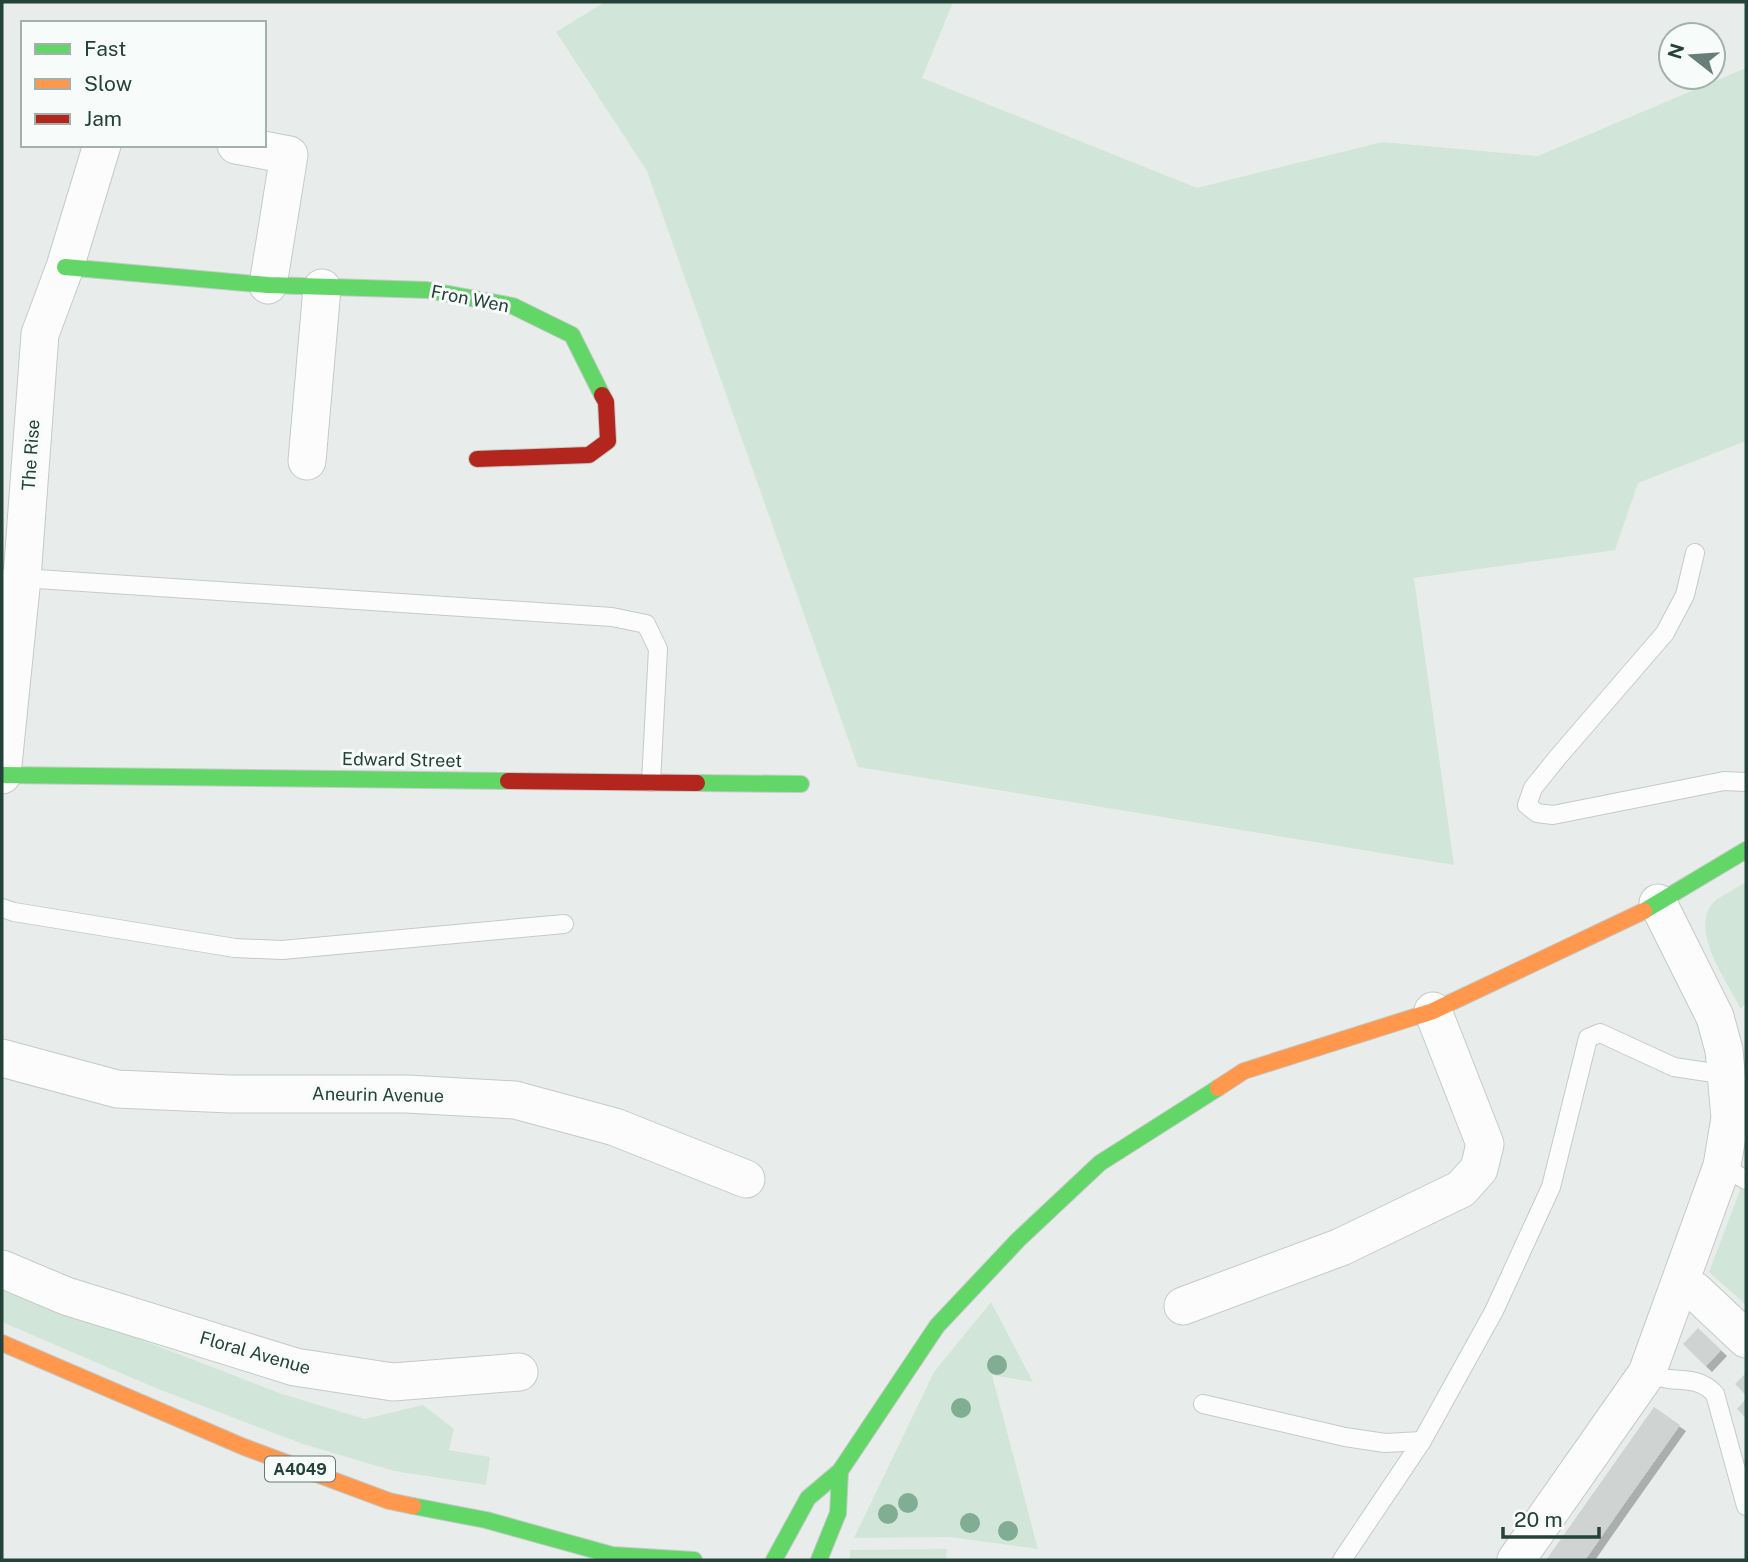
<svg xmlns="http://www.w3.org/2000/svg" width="1748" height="1562" font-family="'Public Sans',sans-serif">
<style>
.green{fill:#d1e6d8}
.building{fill:#cfd4d2;filter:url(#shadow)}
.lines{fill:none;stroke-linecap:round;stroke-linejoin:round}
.lane-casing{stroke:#c5cac8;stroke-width:20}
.street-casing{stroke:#c5cac8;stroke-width:39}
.fast-casing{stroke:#c3cbc8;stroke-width:18}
.slow-casing{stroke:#c3cbc8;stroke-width:18}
.jam-casing{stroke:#c3cbc8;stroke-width:18}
.lane{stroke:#fcfcfc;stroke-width:18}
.street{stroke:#fcfcfc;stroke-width:37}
.fast{stroke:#63d668;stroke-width:16}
.slow{stroke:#ff974d;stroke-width:16}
.jam{stroke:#b3261e;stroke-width:16}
.tree{fill:#81ae93}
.labels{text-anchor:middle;stroke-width:6;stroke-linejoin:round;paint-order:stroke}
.shield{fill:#f7fbf9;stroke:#637a73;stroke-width:2}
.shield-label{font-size:16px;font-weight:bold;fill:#24423a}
.street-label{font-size:18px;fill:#24423a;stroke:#f7fbf9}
</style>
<defs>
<filter id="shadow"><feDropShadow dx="6" dy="6" stdDeviation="0" flood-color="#0004"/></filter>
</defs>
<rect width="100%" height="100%" fill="#e8edeb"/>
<!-- green -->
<g class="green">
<path d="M605,2H953L922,78L1197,188L1382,142L1538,156L1746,68V441L1638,483L1615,550L1414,578L1454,865L858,767L647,171L556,32Z"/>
<path d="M1746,882V1002L1741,1009C1728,983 1689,930 1713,903C1721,895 1736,889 1746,882Z"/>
<path d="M1742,1185L1746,1189V1305L1709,1272Z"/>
<path d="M2,1286L279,1393L365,1419L423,1405L454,1429L449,1450L490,1457L486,1485L394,1471L303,1444L158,1389L2,1322Z"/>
<path d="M991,1302L1033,1382L992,1375L1038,1549L949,1537L854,1538L934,1372Z"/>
<path d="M947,1549L946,1560H850V1550Z"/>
</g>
<!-- building -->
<g class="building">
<path d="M1698,1328L1721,1350L1706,1366L1683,1344Z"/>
<path d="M1746,1373V1395L1735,1384Z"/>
<path d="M1746,1399V1418L1737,1409Z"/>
<path d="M1654,1407L1680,1425L1622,1507L1585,1560H1546Z"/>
</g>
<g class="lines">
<defs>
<g id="lane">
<path d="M1695,553L1685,595L1665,633L1558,757L1533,788L1527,805L1537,813L1553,815L1724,781L1746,782"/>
<path d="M2,579L22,578L612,617L646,624L658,649L651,782"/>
<path d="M2,908L14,912L235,948L282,950L564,924"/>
<path d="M1722,1166L1746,1180"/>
<path d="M1647,1373C1654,1375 1661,1378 1669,1379C1688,1381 1701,1379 1715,1394L1746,1506"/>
<path d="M1203,1404L1345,1437L1385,1443L1422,1441"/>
<path d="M1342,1560L1422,1441L1494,1311L1551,1187L1588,1038L1600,1033L1674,1067L1727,1075"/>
</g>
<g id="street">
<path d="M236,145L289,155L268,285"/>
<path d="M307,461L322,288"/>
<path d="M2,775L22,578L40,334L65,267L102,145"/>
<path d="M2,1058L117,1089L230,1094H407L515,1100L615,1127L746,1179"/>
<path d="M2,1269L66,1296L295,1367L393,1382L519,1372"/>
<path d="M1679,1285L1695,1291L1746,1339"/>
<path d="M1183,1306L1341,1247L1461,1189L1479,1169L1485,1144L1433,1011"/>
<path d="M1516,1560L1647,1373L1722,1166L1730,1118L1724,1050L1715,1017L1658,903"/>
</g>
<g id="fast">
<path d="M65,267L268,285L427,290L513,306L572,335L602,395"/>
<path d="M2,775L508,781"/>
<path d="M697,783L801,784"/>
<path d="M1644,911L1746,850"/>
<path d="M413,1506L486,1520L612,1555L694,1560"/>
<path d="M774,1560L808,1498L840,1471L937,1326L1018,1240L1100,1163L1218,1088"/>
<path d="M819,1560L838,1513L840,1471"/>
</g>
<g id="slow">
<path d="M1218,1088L1244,1071L1433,1011L1644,911"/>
<path d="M2,1343L244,1447L389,1501L413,1506"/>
</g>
<g id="jam">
<path d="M477,459L589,455L608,441L606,402L602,395"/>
<path d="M508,781L697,783"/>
</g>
</defs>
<!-- lane casing -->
<use href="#lane" class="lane-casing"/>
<!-- street casing -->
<use href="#street" class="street-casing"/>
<!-- fast casing -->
<use href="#fast" class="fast-casing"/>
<!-- slow casing -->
<use href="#slow" class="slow-casing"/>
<!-- jam casing -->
<use href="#jam" class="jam-casing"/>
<!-- lane -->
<use href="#lane" class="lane"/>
<!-- street -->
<use href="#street" class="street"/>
<!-- fast -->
<use href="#fast" class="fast"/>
<!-- slow -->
<use href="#slow" class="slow"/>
<!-- jam -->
<use href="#jam" class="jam"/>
</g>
<!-- trees -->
<g class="tree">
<circle cx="997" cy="1365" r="10"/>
<circle cx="961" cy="1408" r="10"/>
<circle cx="908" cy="1503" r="10"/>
<circle cx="888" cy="1514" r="10"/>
<circle cx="970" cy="1523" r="10"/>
<circle cx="1008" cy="1531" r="10"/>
</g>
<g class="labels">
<!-- shield labels -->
<rect class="shield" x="265" y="1456.5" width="70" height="25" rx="5"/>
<g class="shield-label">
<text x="300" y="1475">A4049</text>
</g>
<!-- street labels -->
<g class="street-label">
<text transform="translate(470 299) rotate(11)" y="6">Fron Wen</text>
<text transform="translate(31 455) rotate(-86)" y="6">The Rise</text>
<text transform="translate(402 760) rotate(1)" y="6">Edward Street</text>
<text transform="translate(378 1095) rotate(1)" y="6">Aneurin Avenue</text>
<text transform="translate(255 1353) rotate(16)" y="6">Floral Avenue</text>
</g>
</g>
<!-- border -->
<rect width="1748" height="1562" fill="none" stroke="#24423a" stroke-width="7"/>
<!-- legend -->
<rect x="21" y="21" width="245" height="126" fill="#f7fbf9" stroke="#a3b1ad" stroke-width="2"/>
<rect x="35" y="44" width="35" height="10" fill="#63d668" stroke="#a3b1ad" stroke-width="2"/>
<text x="84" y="56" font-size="21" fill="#24423a">Fast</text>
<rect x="35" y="79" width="35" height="10" fill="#ff974d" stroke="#a3b1ad" stroke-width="2"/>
<text x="84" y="91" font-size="21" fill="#24423a">Slow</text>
<rect x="35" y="114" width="35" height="10" fill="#b3261e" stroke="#a3b1ad" stroke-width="2"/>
<text x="84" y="126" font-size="21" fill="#24423a">Jam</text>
<!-- north arrow -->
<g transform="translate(1692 56) rotate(287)"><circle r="33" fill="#f7fbf9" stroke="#a3b1ad" stroke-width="2"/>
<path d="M0-5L12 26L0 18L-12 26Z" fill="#697e78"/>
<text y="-10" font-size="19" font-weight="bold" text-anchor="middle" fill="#24423a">N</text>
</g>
<!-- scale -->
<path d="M1503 1527v10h96v-10" fill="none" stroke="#24423a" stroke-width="3.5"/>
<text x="1514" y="1527" font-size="21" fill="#24423a" stroke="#f7fbf9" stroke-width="5" paint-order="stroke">20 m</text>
</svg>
